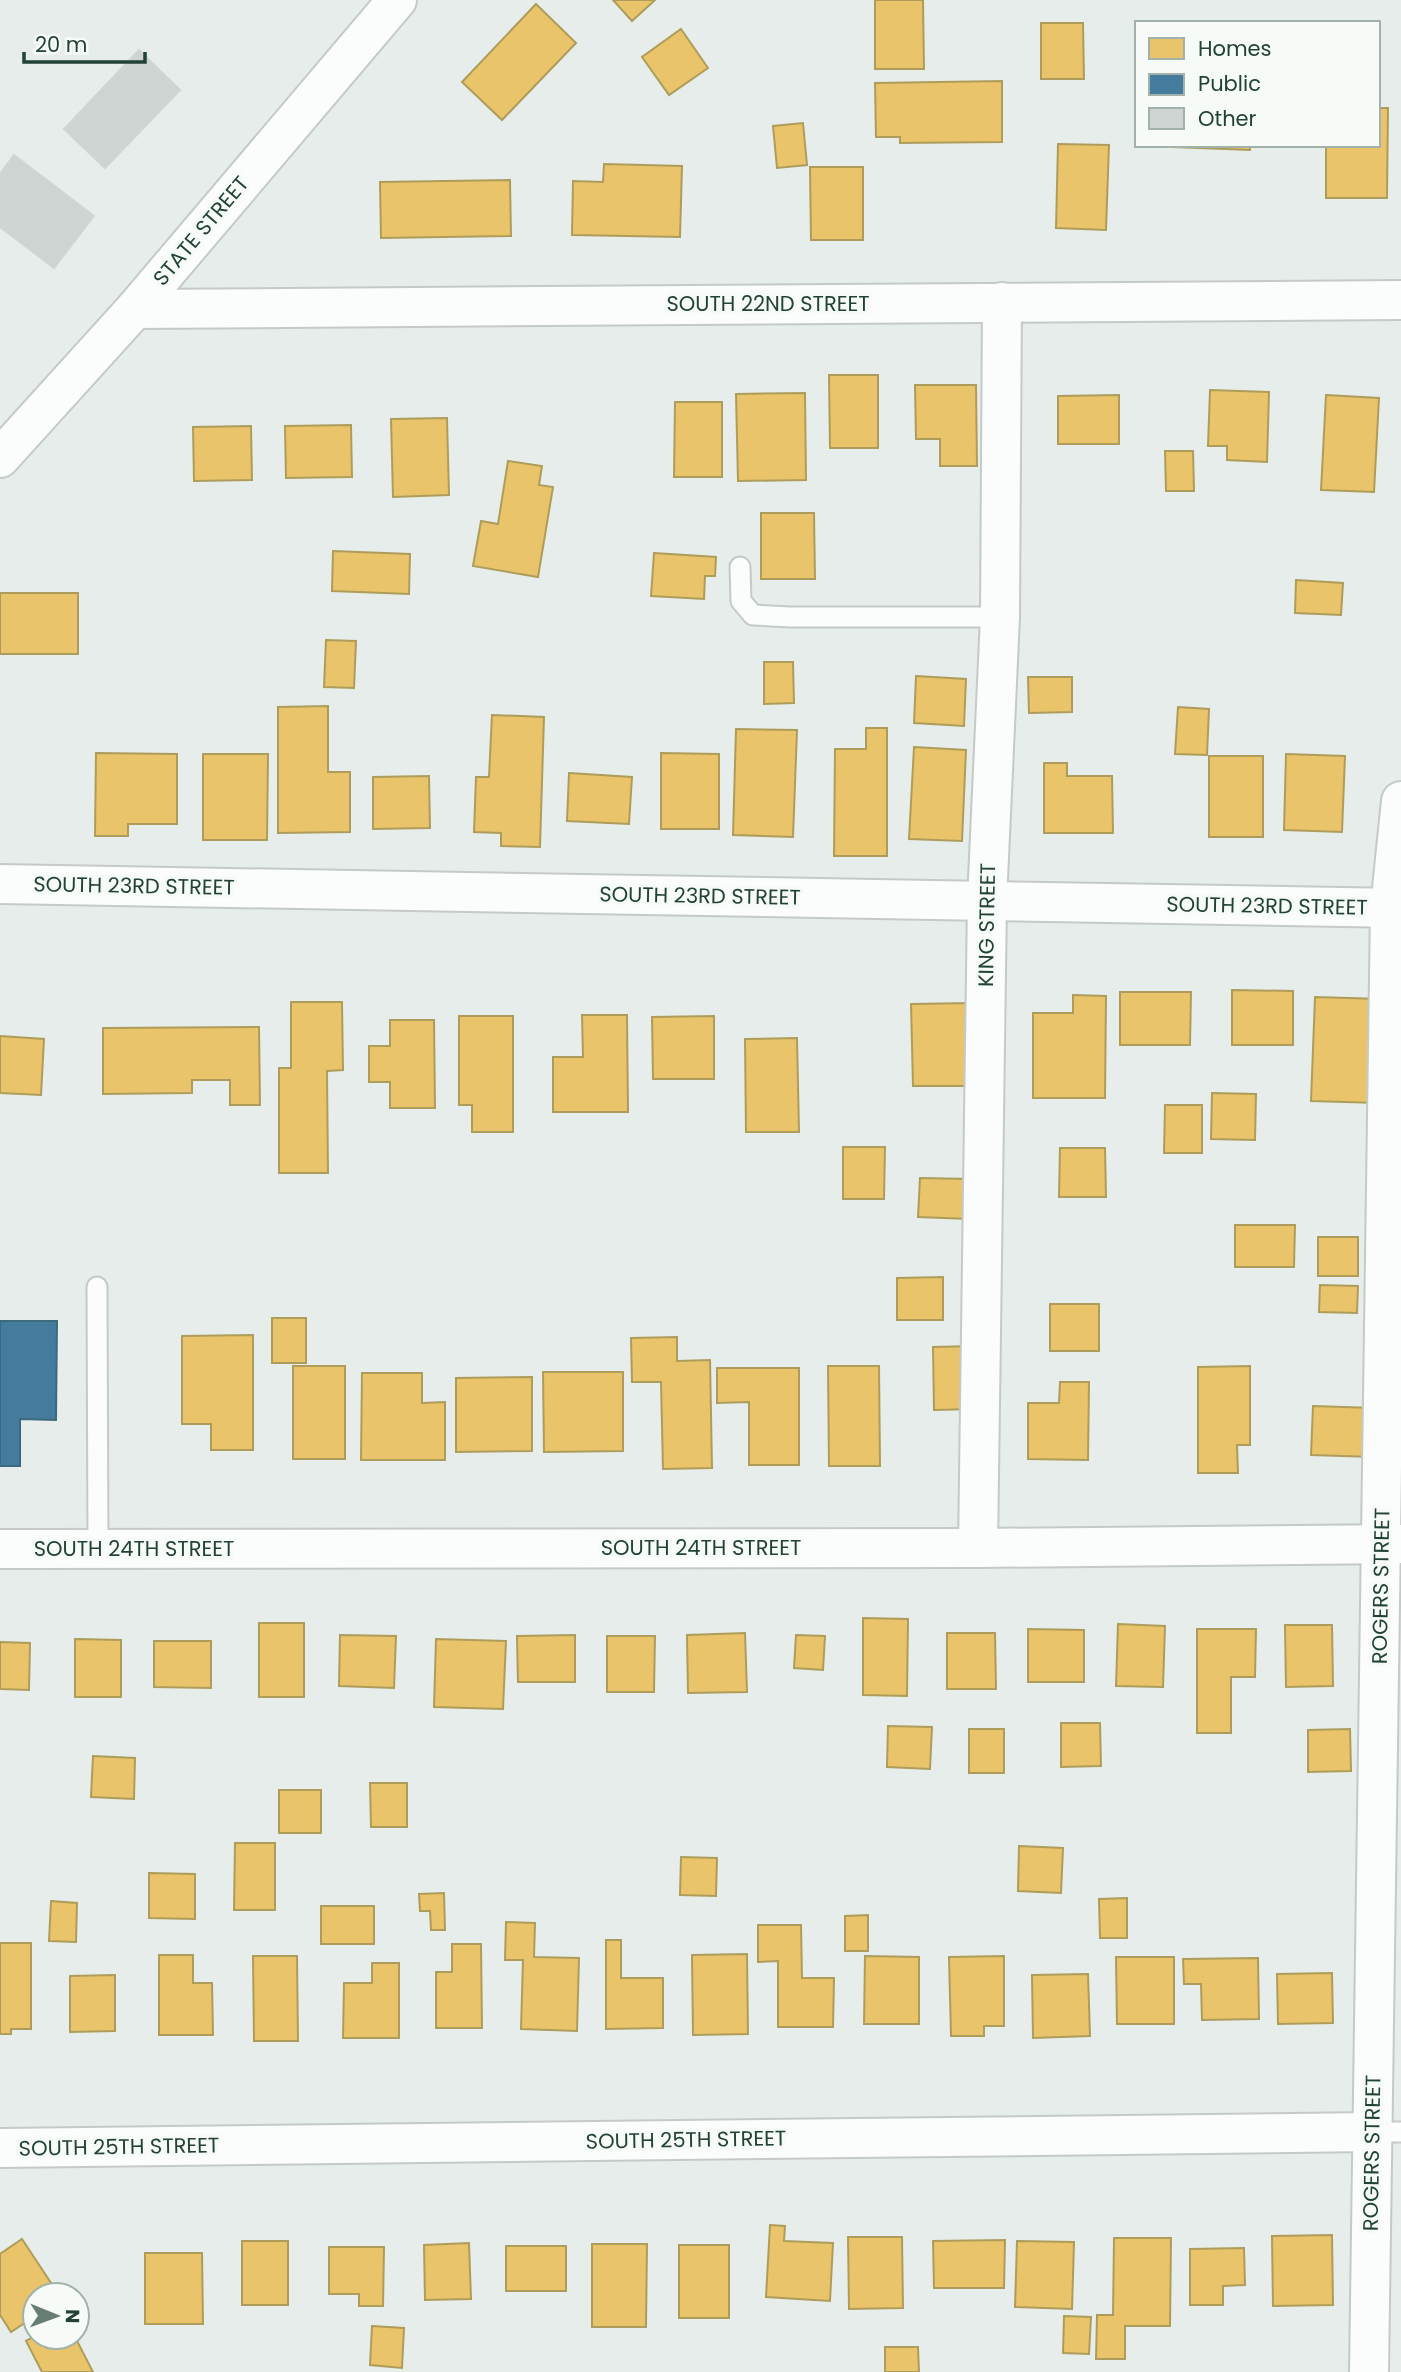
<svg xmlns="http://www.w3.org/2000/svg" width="1401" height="2372" font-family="Poppins,sans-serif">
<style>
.homes{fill:#e9c46a;stroke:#ae9d5a;stroke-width:2}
.public{fill:#457b9d;stroke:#3b6a7e;stroke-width:2}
.building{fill:#ced4d1;stroke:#d0d6d3;stroke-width:2}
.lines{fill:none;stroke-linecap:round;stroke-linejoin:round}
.service-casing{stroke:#c4cac7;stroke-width:23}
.minor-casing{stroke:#c4cac7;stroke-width:42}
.service{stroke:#fbfcfc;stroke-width:19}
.minor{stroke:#fbfcfc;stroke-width:38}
.labels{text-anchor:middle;stroke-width:7;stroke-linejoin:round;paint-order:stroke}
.street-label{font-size:21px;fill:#234236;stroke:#f6fbf8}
</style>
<rect width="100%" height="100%" fill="#e7edea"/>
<!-- homes -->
<g class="homes">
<path d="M613,0H655L632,21Z"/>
<path d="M875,0H923L924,69H875Z"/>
<path d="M536,4L576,43L502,120L462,82Z"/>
<path d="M1041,23H1083L1084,79H1041Z"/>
<path d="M681,29L708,68L669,95L642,57Z"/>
<path d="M1002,81V142L900,143V137H876L875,83Z"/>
<path d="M1378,108H1388L1387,198H1326V145H1378Z"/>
<path d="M803,123L807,165L777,168L773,126Z"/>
<path d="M1058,144L1109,145L1106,230L1056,228Z"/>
<path d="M1173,145H1250V150L1173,147Z"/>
<path d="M604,164L682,166L680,237L572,235L573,181L603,182Z"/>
<path d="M810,167H863V240H811Z"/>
<path d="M510,180L511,236L381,238L380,182Z"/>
<path d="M829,375H878V448H830Z"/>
<path d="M915,385H976L977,466H940V439H916Z"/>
<path d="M1210,390L1269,392L1267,462L1227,460V446H1208Z"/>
<path d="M805,393L806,480L738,481L736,394Z"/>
<path d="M1119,395V444H1058V396Z"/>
<path d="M1326,395L1379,398L1374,492L1321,490Z"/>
<path d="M675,402H722V477H674Z"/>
<path d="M447,418L449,495L393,497L391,419Z"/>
<path d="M351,425L352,477L286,478L285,426Z"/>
<path d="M251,426L252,480L194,481L193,427Z"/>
<path d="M1165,451H1193L1194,491H1166Z"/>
<path d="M508,461L542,466L539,485L553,487L538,577L473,566L481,521L498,524Z"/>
<path d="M761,513H814L815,579H761Z"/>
<path d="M333,551L410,554L409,594L332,591Z"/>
<path d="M654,553L716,557L715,576H705L704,599L651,596Z"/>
<path d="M1296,580L1343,583L1341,615L1295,613Z"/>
<rect x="0" y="593" width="78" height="61"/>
<path d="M326,640L356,641L354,688L324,687Z"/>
<path d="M764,662H793L794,703L764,704Z"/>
<path d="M916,676L966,679L964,726L914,723Z"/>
<path d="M1028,677H1072V712L1029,713Z"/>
<path d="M328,706V772H350V832L278,833V707Z"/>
<path d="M1178,707L1209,709L1207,755L1175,754Z"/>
<path d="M492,715L544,717L540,847L501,846V833L474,832L476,777H489Z"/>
<path d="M866,728H887V856H834L835,749H866Z"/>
<path d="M736,729L797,730L793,837L733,835Z"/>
<path d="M914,747L966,750L962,841L909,839Z"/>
<path d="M96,753L177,754V824H128V836H95Z"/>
<path d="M661,753L719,754V829H661Z"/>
<path d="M203,754H268L267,840H203Z"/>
<path d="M1286,754L1345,756L1342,832L1284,830Z"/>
<rect x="1209" y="756" width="54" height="81"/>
<path d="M1044,763H1067V776H1112L1113,833H1044Z"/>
<path d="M569,773L632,777L629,824L567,821Z"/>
<path d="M429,776L430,828L373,829V777Z"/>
<path d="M1232,990L1293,991V1045H1232Z"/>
<path d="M1120,992H1191L1190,1045H1120Z"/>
<path d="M1073,995L1106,996L1105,1098H1033V1013H1073Z"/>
<path d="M1315,997L1381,999L1378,1103L1311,1101Z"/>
<path d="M291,1002H342L343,1070L327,1071L328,1173H279V1068H291Z"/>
<path d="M973,1003V1086H913L911,1004Z"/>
<path d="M582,1015H627L628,1112H553V1057H583Z"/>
<path d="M459,1016H513V1132H472V1105H459Z"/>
<path d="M714,1016V1079H653L652,1017Z"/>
<path d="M390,1020H434L435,1108H390V1082H369V1046H390Z"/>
<path d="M259,1027L260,1105H230V1080H192V1093L103,1094V1028Z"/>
<path d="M0,1036L44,1039L41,1095L0,1093Z"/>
<path d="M797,1038L799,1132H746L745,1039Z"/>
<path d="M1212,1093L1256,1094L1255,1140L1211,1139Z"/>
<path d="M1165,1105H1202V1153H1164Z"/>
<path d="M843,1147H885L884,1199H843Z"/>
<path d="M1060,1148H1105L1106,1197H1059Z"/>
<path d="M920,1178L971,1179L970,1219L918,1217Z"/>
<path d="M1235,1225H1295L1294,1267H1235Z"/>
<rect x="1318" y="1237" width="40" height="39"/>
<path d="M943,1277V1320H897V1278Z"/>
<path d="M1320,1285L1358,1286L1357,1313L1319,1312Z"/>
<rect x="1050" y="1304" width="49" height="47"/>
<rect x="272" y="1318" width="34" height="45"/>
<path d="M253,1335V1450H211V1424H182V1336Z"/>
<path d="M677,1337V1361L710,1360L712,1468L663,1469L661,1382H632L631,1338Z"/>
<path d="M974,1346L975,1409L934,1410L933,1347Z"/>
<rect x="293" y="1366" width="52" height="93"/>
<path d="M828,1366H879L880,1466H829Z"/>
<path d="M1250,1366V1445H1237L1238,1473H1198V1367Z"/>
<path d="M717,1368H799V1465H749V1402L717,1403Z"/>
<path d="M543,1372H623V1451L544,1452Z"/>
<path d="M362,1373H422V1403L445,1402V1460H361Z"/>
<path d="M532,1377V1451L456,1452V1378Z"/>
<path d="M1060,1382H1089L1088,1460L1028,1459V1403H1059Z"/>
<path d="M1313,1406L1374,1408L1373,1457L1311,1455Z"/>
<path d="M863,1618L908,1619L907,1696L863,1695Z"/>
<rect x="259" y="1623" width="45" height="74"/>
<path d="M1118,1624L1165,1626L1163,1687L1116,1686Z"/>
<path d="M1285,1625H1332L1333,1686L1286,1687Z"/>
<path d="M1028,1629L1084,1630V1682H1028Z"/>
<path d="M1197,1629H1256L1255,1677H1231V1733H1197Z"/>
<path d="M745,1633L747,1692L688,1693L687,1635Z"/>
<path d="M947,1633H995L996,1689H947Z"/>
<path d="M340,1635L396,1636L394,1688L339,1686Z"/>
<path d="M575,1635V1682H518L517,1636Z"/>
<path d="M796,1635L825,1636L823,1670L794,1668Z"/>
<path d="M607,1636H655L654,1692H607Z"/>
<path d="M75,1639L121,1640V1697H75Z"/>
<path d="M436,1639L506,1641L503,1709L434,1707Z"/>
<path d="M154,1641H211V1688L154,1687Z"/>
<path d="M0,1642L30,1643L29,1690L0,1689Z"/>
<path d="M1061,1723H1100L1101,1766L1061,1767Z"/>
<path d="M888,1726L932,1727L930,1769L887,1767Z"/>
<rect x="969" y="1729" width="35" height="44"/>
<path d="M1350,1729L1351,1771L1308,1772V1730Z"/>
<path d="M93,1756L135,1758L134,1799L91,1797Z"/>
<path d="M370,1783H407V1827H371Z"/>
<rect x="279" y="1790" width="42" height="43"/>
<path d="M235,1843H275V1910H234Z"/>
<path d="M1019,1846L1063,1848L1061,1893L1018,1891Z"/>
<path d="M681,1857L717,1858L716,1896L680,1895Z"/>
<path d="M149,1873L195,1874V1919L149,1918Z"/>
<path d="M444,1893L445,1930H431L430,1911H420L419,1894Z"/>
<path d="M1127,1898V1938H1100L1099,1899Z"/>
<path d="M51,1901L77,1903L76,1942L49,1941Z"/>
<rect x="321" y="1906" width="53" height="38"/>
<path d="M868,1915V1951H845V1916Z"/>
<path d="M506,1922L535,1923L534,1957L579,1958L577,2031L521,2029L523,1960H505Z"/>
<path d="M758,1925H801L802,1978H834L833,2027H778V1961L758,1962Z"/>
<path d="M606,1940H621V1978H663V2028L606,2029Z"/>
<path d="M0,1943H31V2029H11V2034H0Z"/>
<path d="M452,1944H481L482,2028H436V1972H452Z"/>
<path d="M747,1954L748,2034L693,2035L692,1955Z"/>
<path d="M159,1955H193V1983H212L213,2035H159Z"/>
<path d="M253,1956H297L298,2041H254Z"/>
<path d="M865,1956L919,1957V2024H864Z"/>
<path d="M1004,1956V2026H984V2036H951L949,1957Z"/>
<path d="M1116,1957H1174V2024H1117Z"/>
<path d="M1258,1958L1259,2019L1202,2020L1201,1984H1184L1183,1959Z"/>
<path d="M372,1963H399V2038H343L344,1983H372Z"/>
<path d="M1332,1973L1333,2023L1278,2024L1277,1974Z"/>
<path d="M1088,1974L1090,2036L1033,2038L1032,1975Z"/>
<path d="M115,1975V2031L70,2032V1976Z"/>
<path d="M770,2225L785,2226L784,2241L833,2243L830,2301L766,2297Z"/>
<path d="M1332,2235L1333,2305L1273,2306L1272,2236Z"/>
<path d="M848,2237H902L903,2308L849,2309Z"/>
<path d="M1114,2238H1171L1170,2326H1125V2359H1096L1097,2315H1113Z"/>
<path d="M22,2239L59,2295H35V2316L11,2332L0,2315V2254Z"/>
<path d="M1005,2240L1004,2288H934L933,2241Z"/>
<rect x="242" y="2241" width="46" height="64"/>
<path d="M1017,2241L1074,2242L1072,2309L1015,2307Z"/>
<path d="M469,2243L471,2299L425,2300L424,2245Z"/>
<path d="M592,2244H647L646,2327H592Z"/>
<rect x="679" y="2245" width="50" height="73"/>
<rect x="506" y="2246" width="60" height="45"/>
<path d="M329,2247H384L383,2306H359V2294H329Z"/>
<path d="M1244,2248L1245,2285L1223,2286V2305H1190V2249Z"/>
<path d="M145,2253H202L203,2324H145Z"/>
<path d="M1064,2316L1091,2317L1089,2354L1063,2353Z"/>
<path d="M372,2326L404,2328L402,2368L370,2365Z"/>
<path d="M35,2336L75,2337L93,2372H42L26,2341Z"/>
<path d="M885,2347H918L919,2372H885Z"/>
</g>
<!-- public -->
<path class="public" d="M0,1321H57L56,1420L20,1419V1466H0Z"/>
<!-- building -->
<g class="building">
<path d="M139,50L180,90L105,168L64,129Z"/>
<path d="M14,155L94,216L54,268L0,227V174Z"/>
</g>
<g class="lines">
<defs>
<g id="service">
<path d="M740,567L741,601L753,615L790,617H1000"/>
<path d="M97,1287L98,1549"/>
<path d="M1372,2132H1401"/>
</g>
<g id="minor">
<path d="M135,309L1401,300"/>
<path d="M0,458L135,309L397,0"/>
<path d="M0,884L1401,908"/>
<path d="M978,1548L987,901L1000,617L1002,302"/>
<path d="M0,1549L978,1548L1401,1544"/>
<path d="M0,2148L1372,2132"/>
<path d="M1369,2372L1390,908L1401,801"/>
</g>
</defs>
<!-- service casing -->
<use href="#service" class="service-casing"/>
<!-- minor casing -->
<use href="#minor" class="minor-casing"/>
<!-- service -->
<use href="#service" class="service"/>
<!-- minor -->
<use href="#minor" class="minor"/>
</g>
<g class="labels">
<!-- street labels -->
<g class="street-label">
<text transform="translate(201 231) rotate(-50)" y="7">STATE STREET</text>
<text x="768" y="311">SOUTH 22ND STREET</text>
<text transform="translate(134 886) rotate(1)" y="7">SOUTH 23RD STREET</text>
<text transform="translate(700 896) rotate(1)" y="7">SOUTH 23RD STREET</text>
<text transform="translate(1267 906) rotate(1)" y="7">SOUTH 23RD STREET</text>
<text transform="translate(987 925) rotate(-89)" y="7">KING STREET</text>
<text x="701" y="1555">SOUTH 24TH STREET</text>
<text x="134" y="1556">SOUTH 24TH STREET</text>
<text transform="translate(1381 1586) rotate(-89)" y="7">ROGERS STREET</text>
<text transform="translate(686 2140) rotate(-1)" y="7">SOUTH 25TH STREET</text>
<text transform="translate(119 2147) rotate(-1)" y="7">SOUTH 25TH STREET</text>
<text transform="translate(1372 2153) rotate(-89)" y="7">ROGERS STREET</text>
</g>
</g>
<!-- legend -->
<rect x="1135" y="21" width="245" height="126" fill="#f6fbf8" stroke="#a2b1aa" stroke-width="2"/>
<rect x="1149" y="38" width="35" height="21" fill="#e9c46a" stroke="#a2b1aa" stroke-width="2"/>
<text x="1198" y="56" font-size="21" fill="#234236">Homes</text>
<rect x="1149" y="74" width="35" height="21" fill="#457b9d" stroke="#a2b1aa" stroke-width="2"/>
<text x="1198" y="91" font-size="21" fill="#234236">Public</text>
<rect x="1149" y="108" width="35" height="21" fill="#ced4d1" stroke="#a2b1aa" stroke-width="2"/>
<text x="1198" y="126" font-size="21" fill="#234236">Other</text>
<!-- north arrow -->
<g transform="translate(56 2316) rotate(91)"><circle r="33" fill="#f6fbf8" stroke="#a2b1aa" stroke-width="2"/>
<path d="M0-5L12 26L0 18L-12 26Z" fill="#687e75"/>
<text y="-10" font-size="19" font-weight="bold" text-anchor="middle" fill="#234236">N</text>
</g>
<!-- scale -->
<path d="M24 52v10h121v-10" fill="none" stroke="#234236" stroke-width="3.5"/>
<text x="35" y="52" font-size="21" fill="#234236" stroke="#f6fbf8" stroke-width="5" paint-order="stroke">20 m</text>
</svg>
